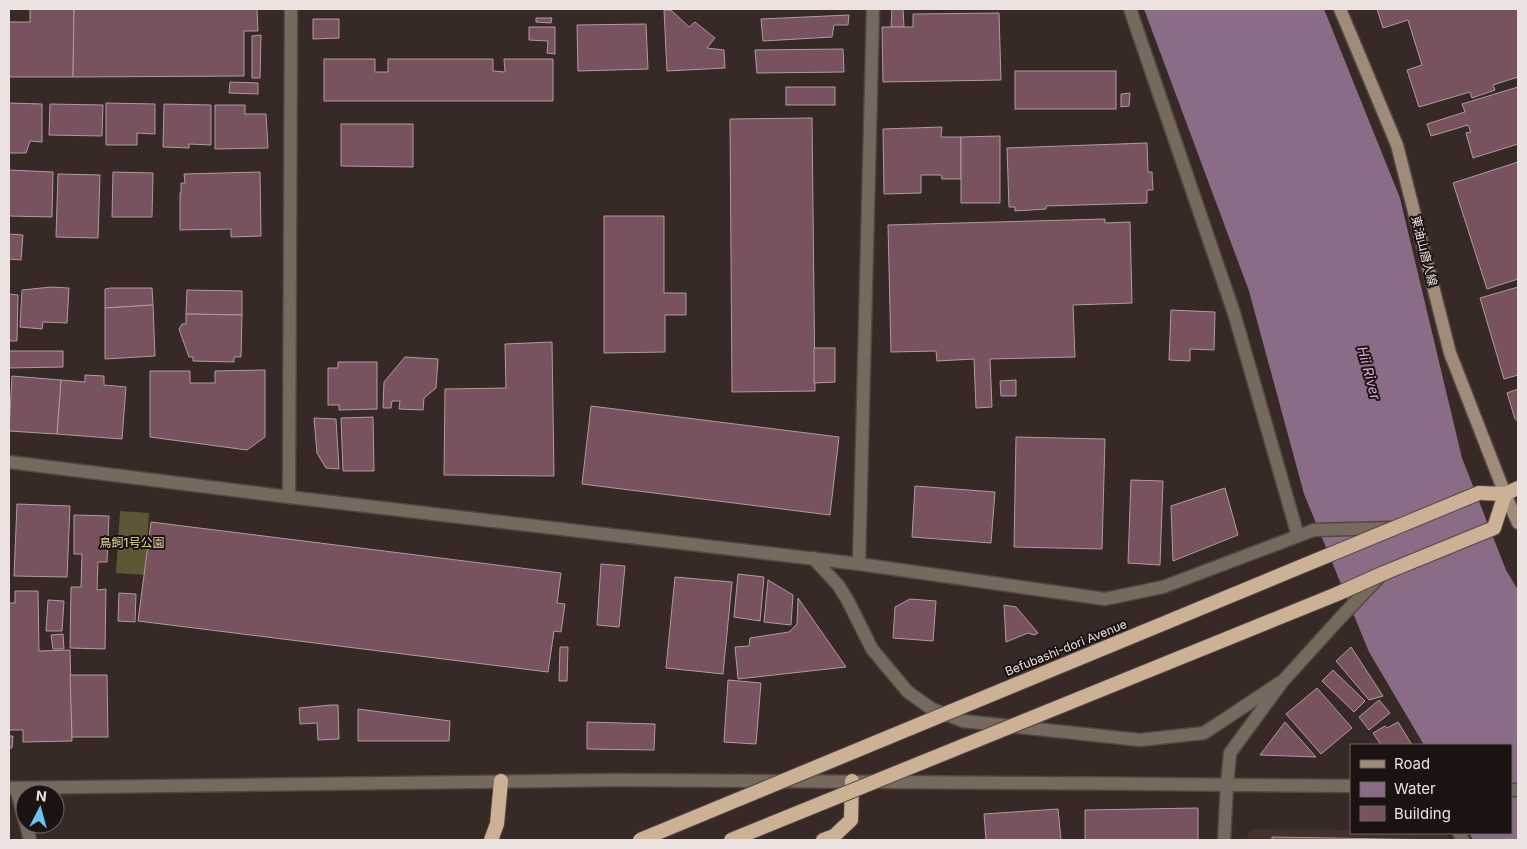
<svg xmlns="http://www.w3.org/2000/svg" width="1527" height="849" font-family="Inter,'Noto Sans JP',sans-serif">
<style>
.built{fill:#45302b}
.green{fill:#5e5736}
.water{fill:#8a6c86}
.building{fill:#78525c;stroke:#ae9ca0}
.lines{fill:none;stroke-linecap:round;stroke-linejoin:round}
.minor-casing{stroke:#544743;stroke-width:15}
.tertiary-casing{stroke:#544743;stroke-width:15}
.secondary-casing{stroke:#544743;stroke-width:15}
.trunk-casing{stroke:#544743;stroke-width:16}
.minor{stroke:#76695e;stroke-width:12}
.tertiary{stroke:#76695e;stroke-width:12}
.secondary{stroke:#9f8b79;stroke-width:12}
.trunk{stroke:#ccb196;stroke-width:14}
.trunk-bridge-casing{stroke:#544743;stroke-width:16;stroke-linecap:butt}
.trunk-bridge{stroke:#ccb196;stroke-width:14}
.labels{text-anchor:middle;stroke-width:4;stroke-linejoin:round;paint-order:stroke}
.street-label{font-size:12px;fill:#ece2e0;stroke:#1a1312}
.park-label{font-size:12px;fill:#eadb9c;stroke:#1a1312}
.water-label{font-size:14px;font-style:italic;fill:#deacd7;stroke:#1a1312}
</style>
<rect width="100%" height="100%" fill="#372925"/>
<!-- built -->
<path class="built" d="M1251,829L1351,830V833H1447L1450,840H1246Z"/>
<!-- green -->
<path class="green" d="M120,511L149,513L145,575L116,573Z"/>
<!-- water -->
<path class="water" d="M1144,9H1324L1400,198L1462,458L1506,570L1518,590V840H1473L1469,833H1511V745H1424L1369,652L1304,494L1249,291Z"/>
<!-- building -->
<g class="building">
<path d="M30,9H74L73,77H9V22H30Z"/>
<path d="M74,9H257L258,31H244V76L73,77Z"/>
<path d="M892,9H903L904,27H891Z"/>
<path d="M1377,9H1518V77L1493,85L1495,90L1472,98L1470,92L1419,107L1407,70L1422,65L1408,20L1383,28Z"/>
<path d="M664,10H671L689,27L695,22L715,38L707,48L724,50L725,68L667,71Z"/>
<path d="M999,13L1001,80L883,82L882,27H913V14Z"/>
<path d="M849,15L848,25H834L832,37L763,41L761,19Z"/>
<path d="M536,18H552L551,23L536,22Z"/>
<path d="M313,19H339V38L313,39Z"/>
<path d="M646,24L648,69L578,71L577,25Z"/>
<path d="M529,27H555V54L547,53L548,41L529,40Z"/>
<path d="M261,35L260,78H252V36Z"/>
<path d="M843,49L844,72L757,73L755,50Z"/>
<path d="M324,59H375V72H388V59H493V71L505,72L504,59H553V101H324Z"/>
<rect x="1015" y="71" width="101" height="38"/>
<path d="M230,82L258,83V94L229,93Z"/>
<rect x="786" y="87" width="49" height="18"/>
<path d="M1518,87V144L1473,158L1466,133L1471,132L1468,125L1431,136L1427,124L1465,112L1462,104Z"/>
<path d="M1130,93L1129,106L1121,107V94Z"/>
<path d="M9,103L42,104V142L30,141L26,153H9Z"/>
<path d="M106,103L155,104V134L137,133V145H106Z"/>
<path d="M50,104L103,105L102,136L49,135Z"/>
<path d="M164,104L211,105V145L189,144V148L163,147Z"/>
<path d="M215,105H245V114H266L268,148L215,149Z"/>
<path d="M812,118L815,391L732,392L730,119Z"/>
<path d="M341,124H413V167L341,166Z"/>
<path d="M942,127L941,137H961V179H942L941,175H921V193L884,194L883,129Z"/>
<path d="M1000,136V203H961V137Z"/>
<path d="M1147,143L1148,172H1152L1153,190H1147V203L1046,206V209L1015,211V207H1009L1007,148Z"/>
<path d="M1518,162V279L1487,289L1453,183Z"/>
<path d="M9,170L53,172L52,217L9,216Z"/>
<path d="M113,172L153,173L152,217H112Z"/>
<path d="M260,172L261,236L231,237V229L180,230V193H181V183H185L184,174Z"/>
<path d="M58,174L100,175L98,238L56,237Z"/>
<path d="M604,216H664V293H686V315H665V352L604,353Z"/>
<path d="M1105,219V223L1130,222L1132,303L1073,305L1075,357L990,359L992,407L976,408L974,359L937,361L936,351L891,352L888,225Z"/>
<path d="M9,234L23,235L21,260L9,259Z"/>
<path d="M51,287L69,288L67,323L43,322L42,329L20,327L22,290Z"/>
<path d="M1518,287V375L1504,379L1480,298Z"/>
<path d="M110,288H152L153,305L105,308V289Z"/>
<path d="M187,290L242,291V315L186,314Z"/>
<path d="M9,294L18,295L17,341H9Z"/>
<path d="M153,305L155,356L105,359V308Z"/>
<path d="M1171,310L1215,312L1214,350L1190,349V361L1169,360Z"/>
<path d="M186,314L242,315L241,357H234V362L193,361V357H189L179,329L182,324H186Z"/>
<path d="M552,342L554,476L444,475L445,389L506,388L505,344Z"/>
<path d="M814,348H835V382L814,383Z"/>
<path d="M9,351H63V367L9,368Z"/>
<path d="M405,357L438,359L436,388L424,398L423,410L399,409L400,401H392L391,408H383L384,382Z"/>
<path d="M338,362H377V409L339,410V405H328V368H338Z"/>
<path d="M265,370V437L247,450L150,437V371H190V383H215V371Z"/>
<path d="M85,375L104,376V385L126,387L122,439L57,434L61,380L85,382Z"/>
<path d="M12,376L61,380L57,434L9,431Z"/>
<path d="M1016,380V396H1001L1000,381Z"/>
<path d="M1518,389V421L1515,419L1507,393Z"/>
<path d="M591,406L839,437L830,515L582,484Z"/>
<path d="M373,417L374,471H343L341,418Z"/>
<path d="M314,418L336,419L339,469L326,468L317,453Z"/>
<path d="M1016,437L1105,439L1102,549L1014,547Z"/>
<path d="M1131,480L1163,481L1160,565L1128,563Z"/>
<path d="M915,486L995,492L991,543L912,537Z"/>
<path d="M1225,488L1238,535L1173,561L1171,506Z"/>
<path d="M17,504L70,506L67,577L14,576Z"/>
<path d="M74,515L109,516L107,562H98L97,590L106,589L105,649L70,648L71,587H81L82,554H74Z"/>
<path d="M151,522L561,573L557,603L565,604L561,632L554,631L548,672L138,621Z"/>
<path d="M601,564L625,566L619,627L597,625Z"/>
<path d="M738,574L764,577L760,621L734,617Z"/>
<path d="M675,577L732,582L723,674L666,668Z"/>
<path d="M768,580L793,595L791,625L764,622Z"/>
<path d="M15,591H38L39,651L70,650L72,741L23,742V730H9V603H15Z"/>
<path d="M119,593L136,594L135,622L118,621Z"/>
<path d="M798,598L846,667L738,679L735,647L749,646L750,638L789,632L797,624Z"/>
<path d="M910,599L936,601L933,641L893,638L895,607Z"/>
<path d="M48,600L64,601L62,631H46Z"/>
<path d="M1004,605L1016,607L1038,633L1034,635L1028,633L1006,642Z"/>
<path d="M63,634L64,649H53L51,635Z"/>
<path d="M560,647H568L567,681H559Z"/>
<path d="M1351,647L1383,696L1369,700L1336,661Z"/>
<path d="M1333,670L1365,701L1354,712L1322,681Z"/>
<path d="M70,675H107L108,737H72Z"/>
<path d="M728,680L761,683L756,744L724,742Z"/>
<path d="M1317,688L1352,728L1321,754L1286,714Z"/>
<path d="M1379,700L1390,713L1369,730L1359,717Z"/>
<path d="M331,705H338L339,739L318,740L317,723L300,724L299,708Z"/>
<path d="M358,709L450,721L449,741H358Z"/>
<path d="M587,722L655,724L654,750L587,749Z"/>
<path d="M1285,722L1316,757L1260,755Z"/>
<path d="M1398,722L1412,745H1381L1373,733L1385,726L1387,728Z"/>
<path d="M9,736H13L12,748H9Z"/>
<path d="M1198,808V840H1085V810Z"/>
<path d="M1058,809L1061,840H986L984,814Z"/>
<path d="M1272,837L1446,840H1272Z"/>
</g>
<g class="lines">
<defs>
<g id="minor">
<path d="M873,9L859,564L1105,599L1163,587L1314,530"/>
<path d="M1130,9L1234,313L1298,536"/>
<path d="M289,497L291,9"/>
<path d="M813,558L838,585L847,599L872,649L908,692L932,709L963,721L1140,740L1204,733L1281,682"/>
<path d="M16,788L25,821"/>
<path d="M26,824L30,840"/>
<path d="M1459,833L1463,840"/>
<path d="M1224,840L1227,785"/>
</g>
<g id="tertiary">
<path d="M9,462L289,497L859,564"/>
<path d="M1314,530L1391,528"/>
<path d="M1227,785L1230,753L1283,681L1341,617L1382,574"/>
<path d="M9,788C211,785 413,781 616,780C861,780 1106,784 1351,786"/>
<path d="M1511,790H1518"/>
</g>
<path id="secondary" d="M1340,9L1397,145L1450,353L1505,494L1518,523"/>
<g id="trunk">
<path d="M1479,493L1505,494L1518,488"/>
<path d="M1384,573L1494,528L1505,494"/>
<path d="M491,840L497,824L501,781"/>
<path d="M823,840L834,836L851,820L852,781"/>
</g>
</defs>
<!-- minor casing -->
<use href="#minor" class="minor-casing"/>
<!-- tertiary casing -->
<use href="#tertiary" class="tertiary-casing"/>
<!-- secondary casing -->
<use href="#secondary" class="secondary-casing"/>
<!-- trunk casing -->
<use href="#trunk" class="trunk-casing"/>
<!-- minor -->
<use href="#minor" class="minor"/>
<!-- tertiary -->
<use href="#tertiary" class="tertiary"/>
<!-- secondary -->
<use href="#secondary" class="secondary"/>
<!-- trunk -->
<use href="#trunk" class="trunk"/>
<defs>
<g id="trunk-bridge">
<path d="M640,840L1479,493"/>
<path d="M731,840L1337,594L1384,573"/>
</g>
</defs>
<!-- trunk-bridge casing -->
<use href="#trunk-bridge" class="trunk-bridge-casing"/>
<!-- trunk-bridge -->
<use href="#trunk-bridge" class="trunk-bridge"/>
</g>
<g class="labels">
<!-- street labels -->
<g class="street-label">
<text transform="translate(1424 251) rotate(76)" y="4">東油山唐人線</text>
<text transform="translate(1066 648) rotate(-22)" y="4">Befubashi-dori Avenue</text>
</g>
<!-- park labels -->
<g class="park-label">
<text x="132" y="547">鳥飼1号公園</text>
</g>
<!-- water labels -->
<g class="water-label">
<text transform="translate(1369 373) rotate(75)" y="5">Hii River</text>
</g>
</g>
<!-- border -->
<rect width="1527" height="849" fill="none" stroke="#ece2e0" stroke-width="20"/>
<!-- legend -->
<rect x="1350" y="744" width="162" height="90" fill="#1a1312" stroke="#6e6664"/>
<rect x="1360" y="760" width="25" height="8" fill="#9f8b79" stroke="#6e6664"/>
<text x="1394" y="769" font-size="15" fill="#ece2e0">Road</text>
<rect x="1360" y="782" width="25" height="15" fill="#8a6c86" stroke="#6e6664"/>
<text x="1394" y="794" font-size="15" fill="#ece2e0">Water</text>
<rect x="1360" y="806" width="25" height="15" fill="#78525c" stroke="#6e6664"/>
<text x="1394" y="819" font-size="15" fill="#ece2e0">Building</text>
<!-- north arrow -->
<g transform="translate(40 809) rotate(6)"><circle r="24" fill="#1a1312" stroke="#6e6664"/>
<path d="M0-4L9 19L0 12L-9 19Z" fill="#6fc2f4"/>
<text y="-8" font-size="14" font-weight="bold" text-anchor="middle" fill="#ece2e0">N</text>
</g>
</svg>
